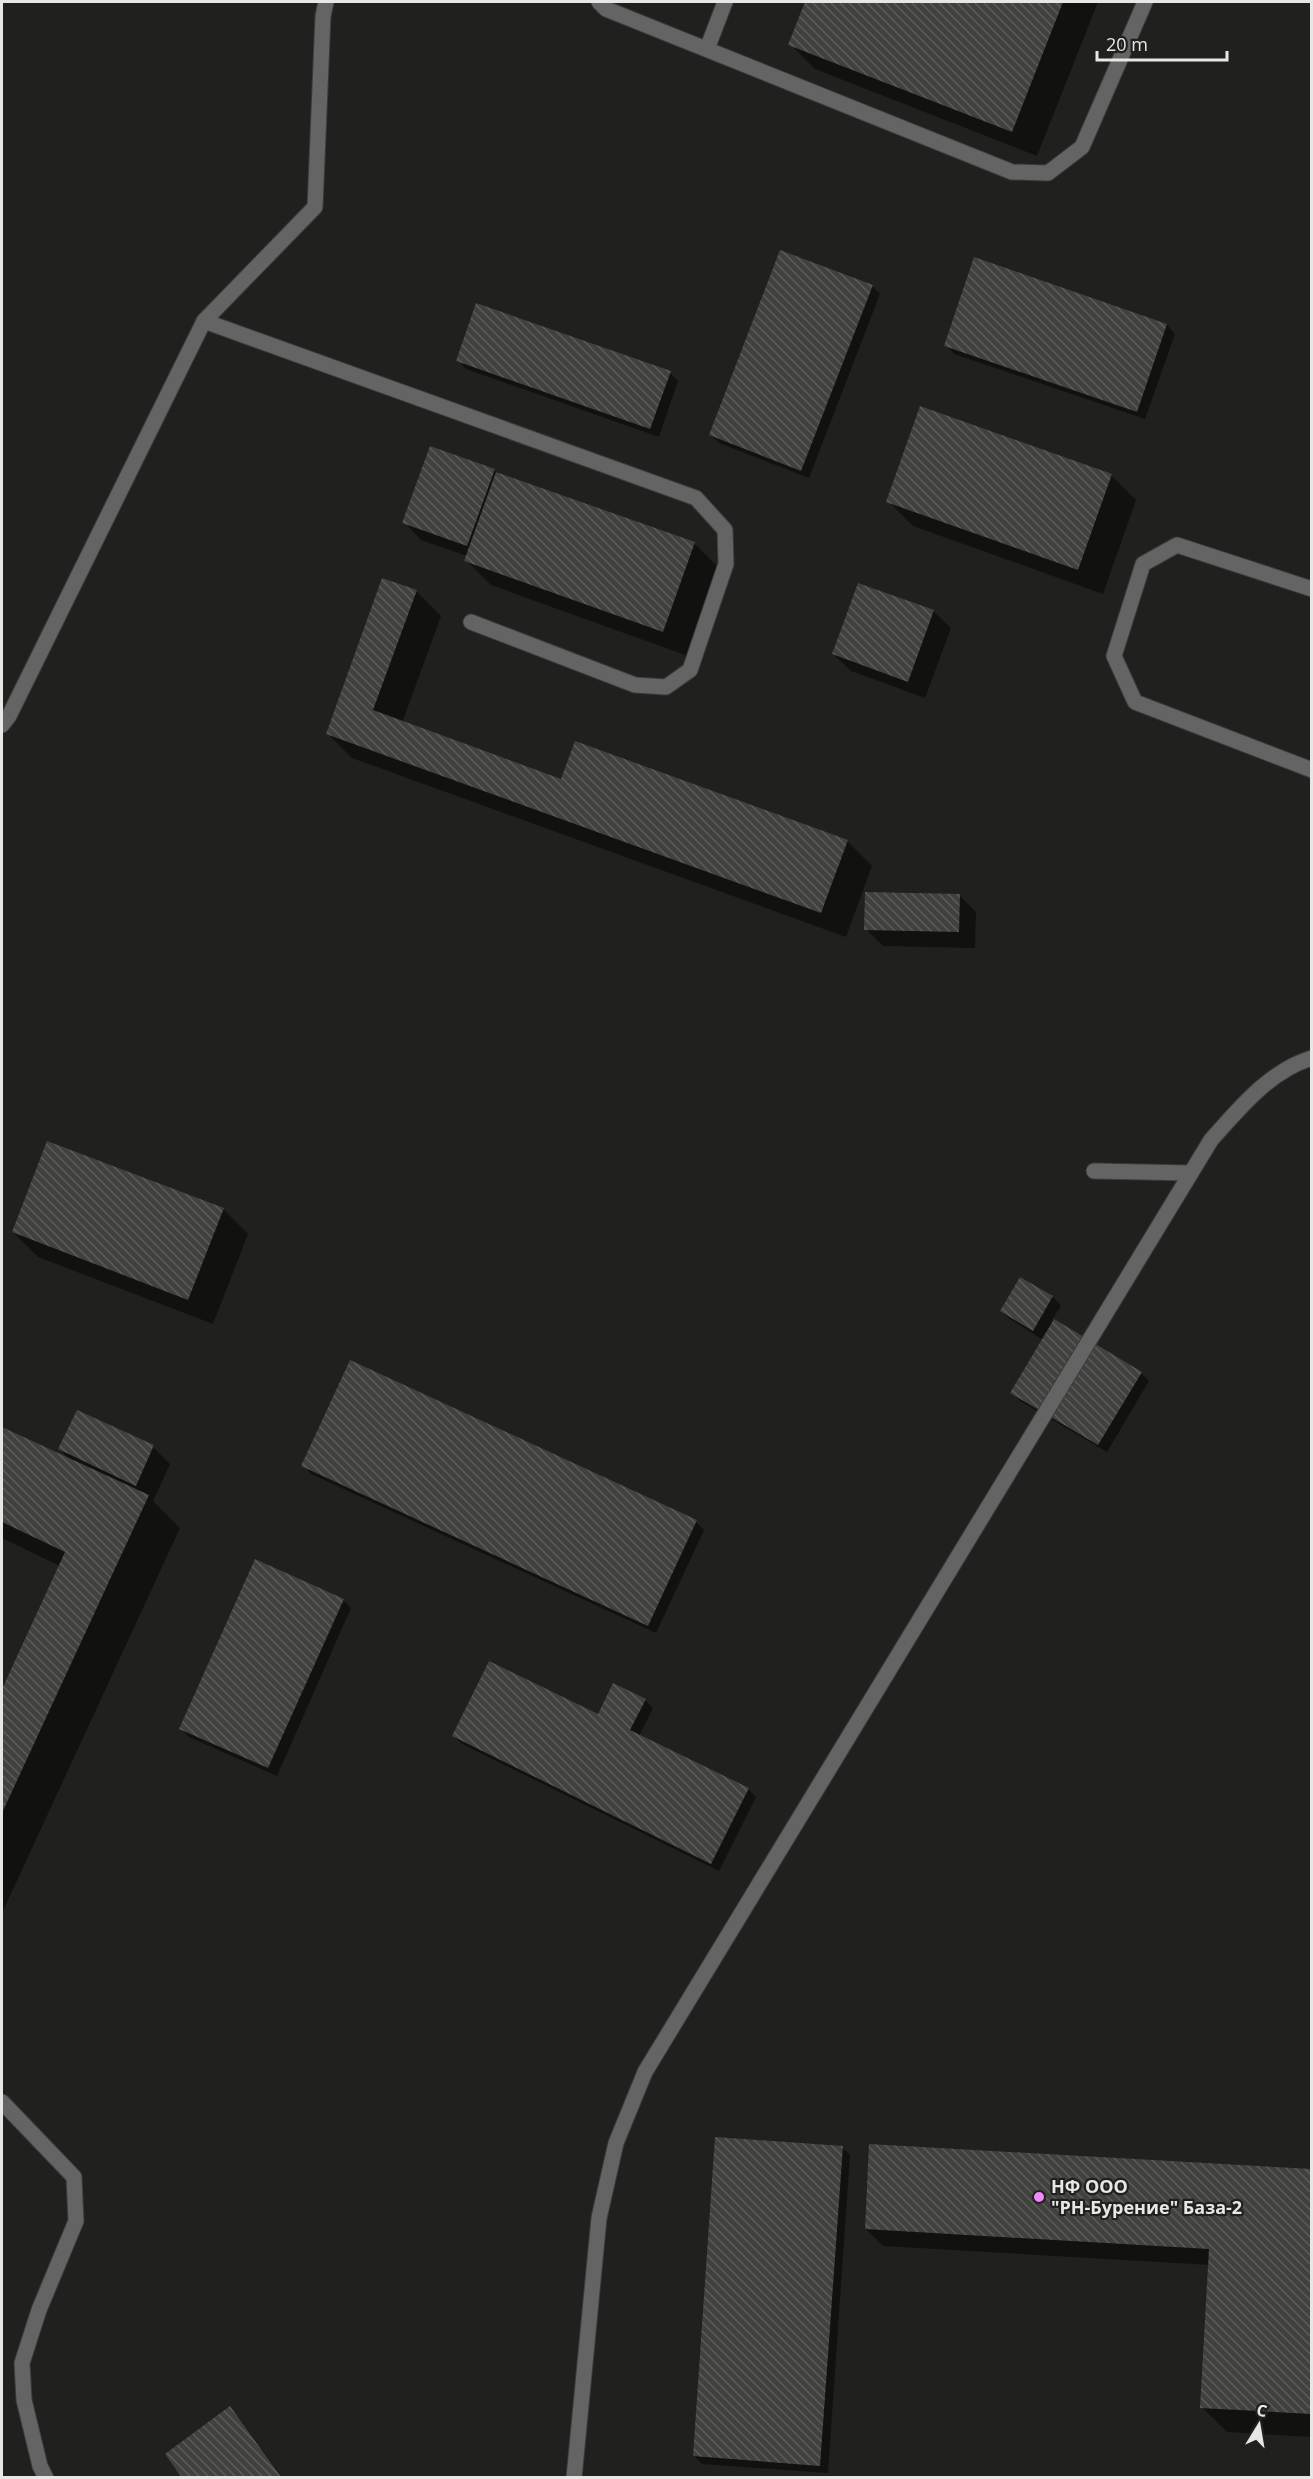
<svg xmlns="http://www.w3.org/2000/svg" width="1313" height="2479" font-family="'Open Sans',sans-serif">
<style>
.shadow{fill:#0007}
.building{fill:url(#building-back-hatch)}
.lines{fill:none;stroke-linecap:round;stroke-linejoin:round}
.lane-casing{stroke:#3c3c3a;stroke-width:17}
.lane{stroke:#656465;stroke-width:15}
.poi-dot{fill:#ee8bf8;stroke:#20201e;stroke-width:2}
.labels{text-anchor:middle;stroke-width:4.5;stroke-linejoin:round;paint-order:stroke}
.poi-label{font-size:18px;font-weight:bold;fill:#e7e7e5;stroke:#20201e;text-anchor:start}
</style>
<defs>
<pattern id="building-back-hatch" width="6" height="6" patternUnits="userSpaceOnUse" patternTransform="scale(1.5)"><rect width="6" height="6" fill="#41413e"/><path d="M-1 5l2 2M0 0l6 6M5-1l2 2" fill="none" stroke="#5c5c5a"/></pattern>
</defs>
<rect width="100%" height="100%" fill="#20201e"/>
<!-- shadow -->
<g class="shadow">
<path d="M807,2H1098L1037,156L815,69L790,44Z"/>
<path d="M975,259L1167,325L1175,334L1145,419L954,354L946,345Z"/>
<path d="M872,286L880,294L809,478L719,443L710,435Z"/>
<path d="M458,360L670,373L678,381L659,437L466,369Z"/>
<path d="M494,470L498,474L694,543L719,568L688,656L491,585L466,560L467,556L421,540L404,522Z"/>
<path d="M1111,475L1136,500L1103,594L913,526L888,501Z"/>
<path d="M416,591L441,616L402,723L562,781L847,841L872,866L846,937L352,758L327,733Z"/>
<path d="M933,611L951,628L925,698L851,671L833,654Z"/>
<path d="M959,895L976,912L975,948L883,946L866,929Z"/>
<path d="M223,1209L248,1234L213,1324L38,1257L13,1232Z"/>
<path d="M1021,1279L1053,1297L1061,1306L1052,1320L1141,1373L1149,1381L1107,1452L1020,1401L1012,1392L1043,1340L1010,1319L1001,1311Z"/>
<path d="M77,1412L153,1447L170,1464L153,1501L180,1528L2,1913V1692L60,1566L2,1538V1428L71,1461L60,1449Z"/>
<path d="M303,1465L696,1522L704,1530L656,1633L311,1474Z"/>
<path d="M343,1600L351,1608L277,1776L189,1737L181,1729Z"/>
<path d="M645,1700L653,1708L639,1736L748,1789L756,1797L719,1871L462,1744L454,1736L598,1716Z"/>
<path d="M842,2147L850,2155L828,2473L702,2464L694,2456Z"/>
<path d="M1312,2171V2437L1227,2432L1202,2407L1210,2265L883,2246L866,2229Z"/>
<path d="M230,2408L238,2417L283,2478H184Z"/>
</g>
<!-- building -->
<g class="building">
<path d="M805,2H1063L1012,132L788,45Z"/>
<path d="M780,250L873,285L801,471L709,435Z"/>
<path d="M974,257L1167,324L1137,412L944,346Z"/>
<path d="M476,303L671,371L650,429L456,361Z"/>
<path d="M920,406L1112,474L1078,570L886,502Z"/>
<path d="M430,446L495,469L467,546L402,523Z"/>
<path d="M496,472L695,542L663,632L464,561Z"/>
<path d="M382,578L417,590L373,710L561,779L575,741L848,840L821,913L326,734Z"/>
<path d="M858,583L934,610L908,682L832,654Z"/>
<path d="M865,892L960,894L959,932L864,930Z"/>
<path d="M47,1141L224,1208L188,1300L12,1232Z"/>
<path d="M1020,1277L1053,1296L1033,1331L1000,1311Z"/>
<path d="M1054,1319L1142,1372L1098,1445L1010,1393Z"/>
<path d="M350,1360L697,1520L648,1626L301,1466Z"/>
<path d="M77,1410L154,1445L136,1486L58,1449Z"/>
<path d="M2,1427L149,1495L2,1813V1689L65,1552L2,1522Z"/>
<path d="M255,1559L344,1599L268,1768L179,1729Z"/>
<path d="M489,1661L598,1714L613,1683L646,1699L630,1730L749,1788L711,1864L452,1736Z"/>
<path d="M715,2137L843,2146L820,2466L693,2456Z"/>
<path d="M869,2144L1312,2169V2414L1200,2408L1209,2249L865,2229Z"/>
<path d="M230,2406L282,2478H182L165,2454Z"/>
</g>
<g class="lines">
<defs>
<g id="lane">
<path d="M599,2L606,9L1012,172L1048,173L1082,147L1145,2"/>
<path d="M707,49L725,2"/>
<path d="M204,321L696,498L725,530L726,564L690,670L666,687L635,685L471,622"/>
<path d="M1312,589L1177,545L1143,564L1114,656L1135,702L1312,770"/>
<path d="M2,725L9,716L204,321L315,207L323,16L326,2"/>
<path d="M1094,1171L1191,1173"/>
<path d="M2,2102L74,2177L76,2221L39,2310L22,2363L24,2400L40,2466L46,2478"/>
<path d="M574,2478L599,2218L616,2143L645,2072L1211,1140C1239,1109 1269,1071 1312,1058"/>
</g>
</defs>
<!-- lane casing -->
<use href="#lane" class="lane-casing"/>
<!-- lane -->
<use href="#lane" class="lane"/>
</g>
<!-- markers -->
<circle class="poi-dot" cx="1039" cy="2197" r="6"/>
<g class="labels">
<!-- poi labels -->
<g class="poi-label">
<text x="1051" y="2193">НФ ООО<tspan x="1051" dy="21">"РН-Бурение" База-2</tspan></text>
</g>
</g>
<!-- border -->
<rect width="1313" height="2479" fill="none" stroke="#e7e7e5" stroke-width="6"/>
<!-- north arrow -->
<g transform="translate(1259 2425) rotate(11)" stroke="#20201e" stroke-width="4.5" paint-order="stroke">
<path d="M0-4.5L10 22L0 15L-10 22Z" fill="#e7e7e5"/>
<text y="-9" font-size="16" font-weight="bold" text-anchor="middle" fill="#e7e7e5">С</text>
</g>
<!-- scale -->
<path d="M1097 51v9h130v-9" fill="none" stroke="#e7e7e5" stroke-width="3"/>
<text x="1106" y="51" font-size="18" fill="#e7e7e5" stroke="#20201e" stroke-width="4.5" paint-order="stroke">20 m</text>
</svg>
